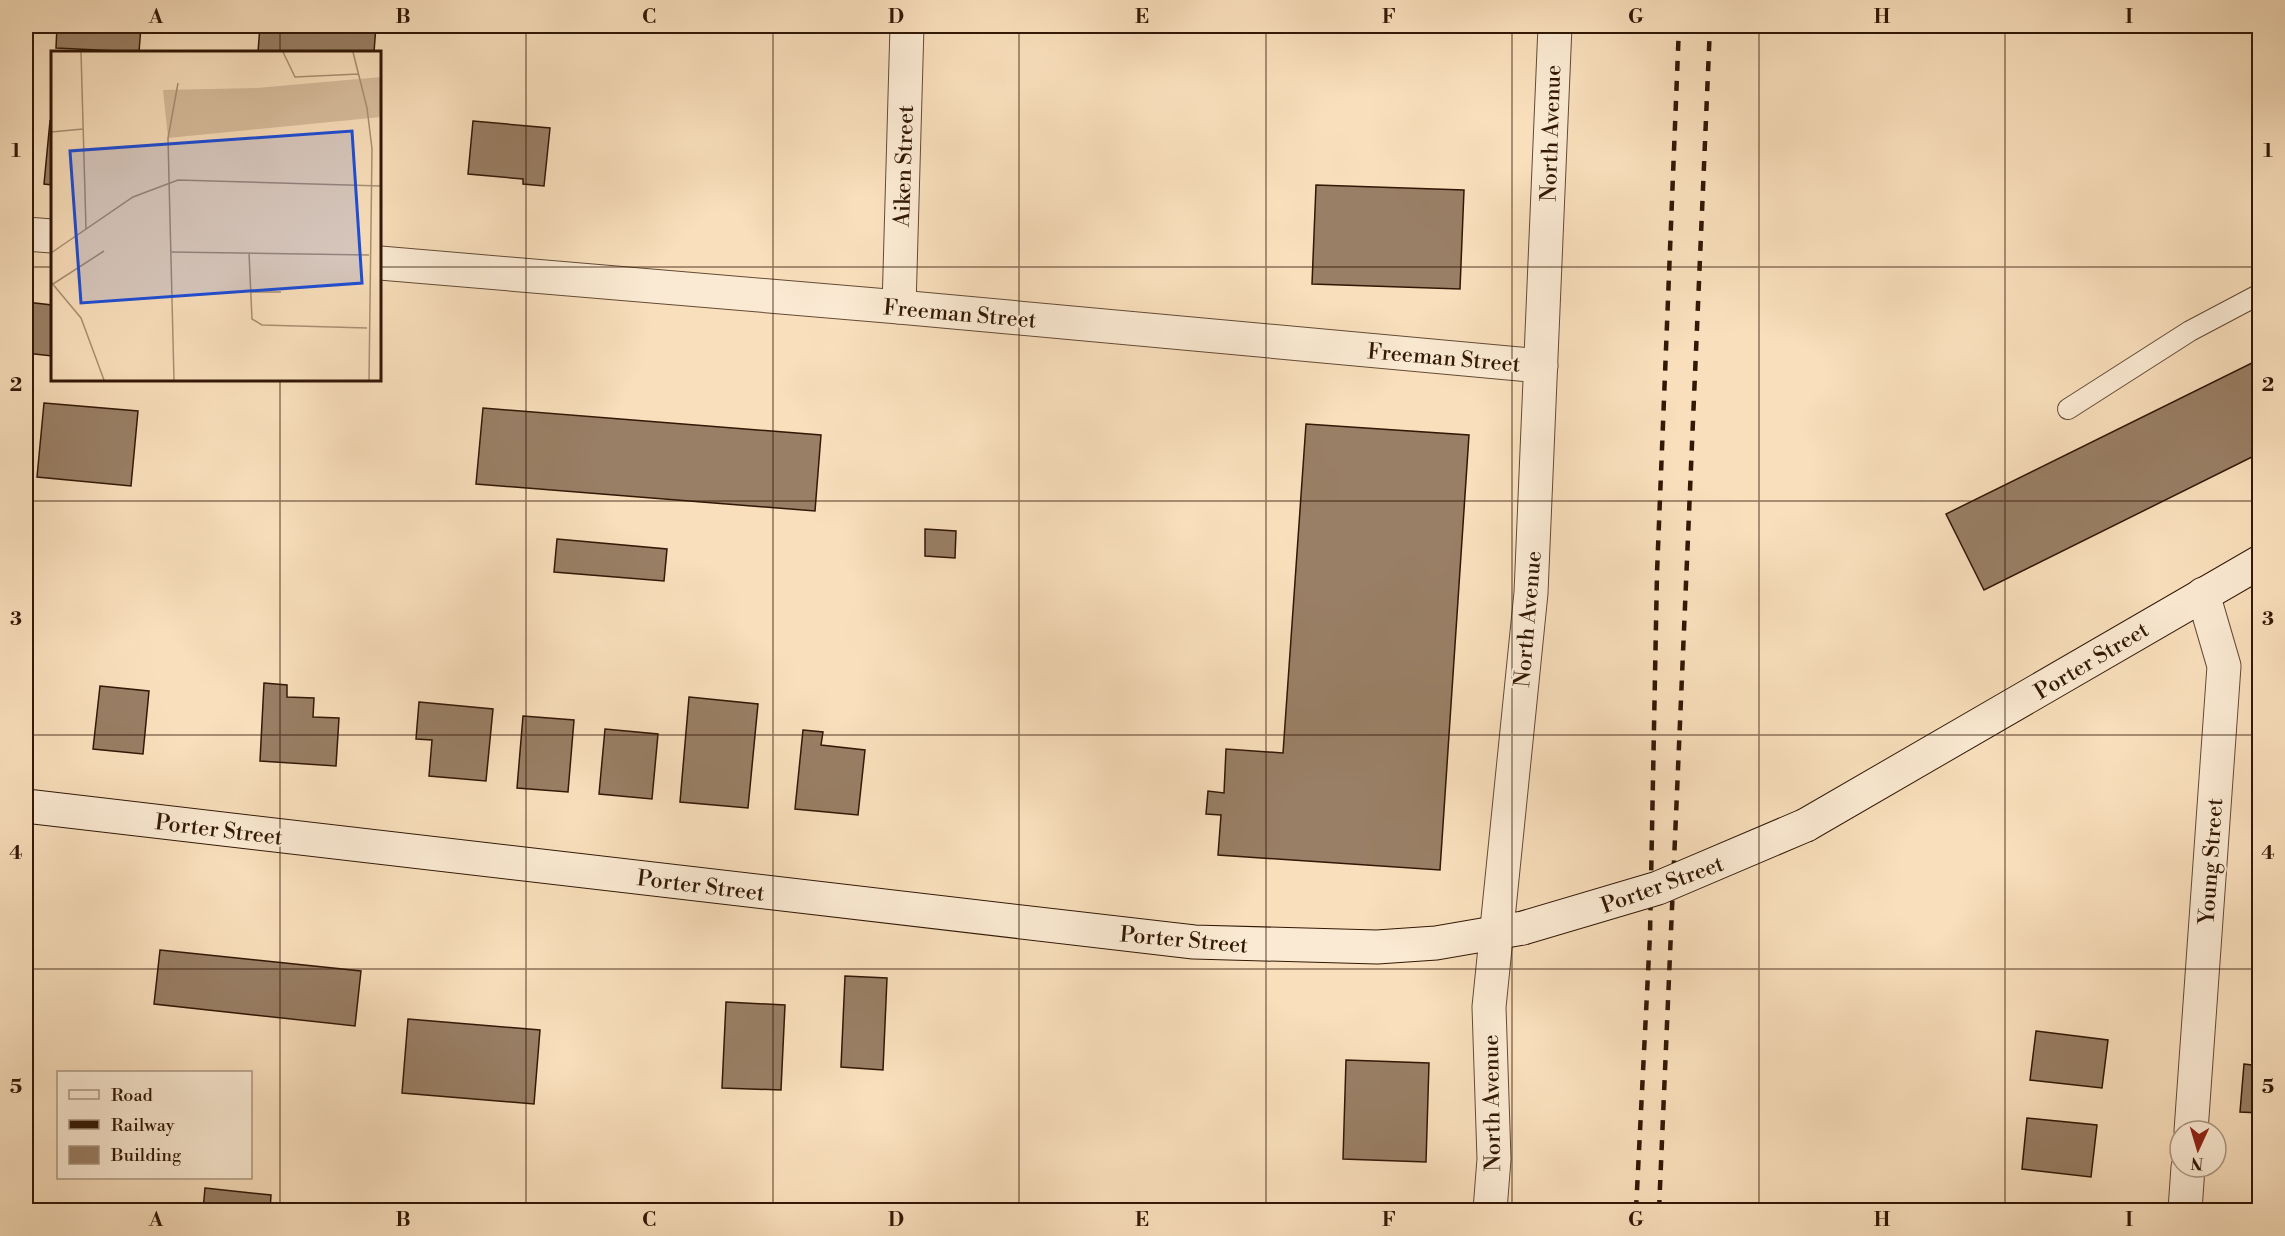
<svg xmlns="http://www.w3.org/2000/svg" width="2285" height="1236" font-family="'Libre Bodoni',serif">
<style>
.building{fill:#997f65;stroke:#321806;stroke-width:1.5}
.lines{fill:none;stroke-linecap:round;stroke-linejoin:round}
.lane-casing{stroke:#644a34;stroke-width:22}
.street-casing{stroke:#644a34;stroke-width:35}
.secondary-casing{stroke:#321806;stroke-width:35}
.lane{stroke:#fbead3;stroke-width:20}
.street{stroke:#fbead3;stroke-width:33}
.secondary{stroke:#fbead3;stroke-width:33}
.rail{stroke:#321806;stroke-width:4.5;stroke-dasharray:10 10;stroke-linecap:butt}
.secondary-bridge-casing{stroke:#321806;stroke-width:35;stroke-linecap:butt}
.secondary-bridge{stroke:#fbead3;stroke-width:33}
.grid{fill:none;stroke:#321806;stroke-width:1.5;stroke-opacity:0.55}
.labels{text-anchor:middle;stroke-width:4.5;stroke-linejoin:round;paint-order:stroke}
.street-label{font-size:22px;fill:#321806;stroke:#fbead3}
.inset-road{fill:none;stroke:#a98f73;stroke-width:1.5}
.view{fill:#1d4ed8;fill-opacity:0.15;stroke:#1d4ed8;stroke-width:3}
.inset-edge{fill:none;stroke:#321806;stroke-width:3}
.neatline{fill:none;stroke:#321806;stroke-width:2}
.grid-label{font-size:20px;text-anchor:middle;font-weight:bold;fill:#321806}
</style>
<rect width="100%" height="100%" fill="#f9dfbc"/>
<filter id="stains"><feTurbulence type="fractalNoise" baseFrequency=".00333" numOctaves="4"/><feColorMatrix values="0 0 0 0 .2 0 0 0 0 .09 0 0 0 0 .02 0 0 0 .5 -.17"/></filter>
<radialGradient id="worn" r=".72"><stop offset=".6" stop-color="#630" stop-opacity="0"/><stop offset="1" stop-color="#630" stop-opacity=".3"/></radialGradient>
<!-- building -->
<g class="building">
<path d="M57,26H141L139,52L56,48Z"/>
<path d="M260,26H376L374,52H258Z"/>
<path d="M50,121L52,122V185L44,184Z"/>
<path d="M473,121L550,128L544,186L523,184V179L468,174Z"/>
<path d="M1316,185L1464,190L1460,289L1312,284Z"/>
<path d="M26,302L52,305V356L26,353Z"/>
<path d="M2260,359V453L1984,590L1946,514Z"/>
<path d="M44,403L138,411L131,486L37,477Z"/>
<path d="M483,408L821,435L815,511L476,484Z"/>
<path d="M1306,424L1469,435L1440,870L1218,855L1221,815L1206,814L1208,791L1224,793L1226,749L1283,753Z"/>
<path d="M925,529L956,531L955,558L925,556Z"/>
<path d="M557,539L667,549L664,581L554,572Z"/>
<path d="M264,683L287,685V697L314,698L313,717L339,718L336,766L260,761Z"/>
<path d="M100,686L149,691L143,754L93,749Z"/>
<path d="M689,697L758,704L748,808L680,802Z"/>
<path d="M419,702L493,709L486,781L429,776L432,740L416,739Z"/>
<path d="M523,716L574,720L568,792L517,788Z"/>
<path d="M605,729L658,734L652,799L599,794Z"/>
<path d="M803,730L823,732L821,745L865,750L858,815L795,809Z"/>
<path d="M160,950L361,971L355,1026L154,1004Z"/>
<path d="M845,976L887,978L883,1070L841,1067Z"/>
<path d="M726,1002L785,1005L781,1090L722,1088Z"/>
<path d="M408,1019L540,1030L534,1104L402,1093Z"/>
<path d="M2036,1031L2108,1040L2102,1088L2030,1080Z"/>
<path d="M1346,1060L1429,1063L1426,1162L1343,1159Z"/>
<path d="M2244,1064L2260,1066V1113L2240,1112Z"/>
<path d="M2027,1118L2097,1125L2091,1177L2022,1169Z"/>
<path d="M205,1188L271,1195L270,1210H203Z"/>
</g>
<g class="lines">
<defs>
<path id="lane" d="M2068,409L2190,331L2260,294"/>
<g id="street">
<path d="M26,234L52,236"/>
<path d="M380,263L899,307L1541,366"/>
<path d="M899,307L907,26"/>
<path d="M2191,1131L2224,666L2203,594"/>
<path d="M1490,1210L1494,1159L1489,1007L1531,593L1555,26"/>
<path d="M2185,1210L2188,1167"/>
</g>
<g id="secondary">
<path d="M26,806L1194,942L1377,947L1436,943L1523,928"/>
<path d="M1806,825L2260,562"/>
</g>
</defs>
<!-- lane casing -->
<use href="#lane" class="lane-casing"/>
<!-- street casing -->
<use href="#street" class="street-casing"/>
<!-- secondary casing -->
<use href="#secondary" class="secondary-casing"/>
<!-- lane -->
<use href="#lane" class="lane"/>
<!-- street -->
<use href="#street" class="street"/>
<!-- secondary -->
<use href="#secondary" class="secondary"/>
<!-- rail -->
<g class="rail">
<path d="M1636,1210L1650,934L1657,573L1679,26"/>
<path d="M1659,1210L1710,26"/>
</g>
<defs>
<path id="secondary-bridge" d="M1523,928L1658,888L1806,825"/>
</defs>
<!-- secondary-bridge casing -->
<use href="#secondary-bridge" class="secondary-bridge-casing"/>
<!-- secondary-bridge -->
<use href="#secondary-bridge" class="secondary-bridge"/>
</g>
<!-- grid -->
<path class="grid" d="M280,26V52M526,26V1210M773,26V1210M1019,26V1210M1266,26V1210M1512,26V1210M1759,26V1210M2005,26V1210M26,267H52M380,267H2260M280,380V1210M26,501H2260M26,735H2260M26,969H2260"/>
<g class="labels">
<!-- street labels -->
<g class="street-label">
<text transform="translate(1550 133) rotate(-88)" y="8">North Avenue</text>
<text transform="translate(903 166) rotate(-88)" y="8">Aiken Street</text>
<text transform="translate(960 313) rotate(5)" y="8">Freeman Street</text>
<text transform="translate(1444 357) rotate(5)" y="8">Freeman Street</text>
<text transform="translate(1527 619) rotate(-85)" y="8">North Avenue</text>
<text transform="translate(2091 660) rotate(-31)" y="8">Porter Street</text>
<text transform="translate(219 829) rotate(7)" y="8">Porter Street</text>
<text transform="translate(2210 861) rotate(-86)" y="8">Young Street</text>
<text transform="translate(1662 884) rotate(-20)" y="8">Porter Street</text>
<text transform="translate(701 885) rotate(7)" y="8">Porter Street</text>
<text transform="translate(1184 939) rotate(5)" y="8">Porter Street</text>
<text transform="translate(1491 1103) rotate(-91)" y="8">North Avenue</text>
</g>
</g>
<!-- overview -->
<g transform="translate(51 51)">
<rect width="330" height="330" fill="#f9dfbc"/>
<path d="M330,26V66L117,87L112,39L206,37Z" fill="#d7bd9d"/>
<path class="inset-road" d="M30,1L35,178M232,1L244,26L308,23M302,1L316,57L321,98L318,329M0,81L32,78M119,201L318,204M0,202L82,146L127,129L330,135M198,202L201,268L211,274L316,277M0,231L30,267L53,329M2,233L53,200M200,241H230M123,329L117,87L127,32"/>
<path class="view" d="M301,80L311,232L30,252L19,100Z"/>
<rect width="330" height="330" class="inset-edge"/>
</g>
<!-- margin -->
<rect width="2285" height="1236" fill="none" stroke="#f9dfbc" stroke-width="66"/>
<!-- legend -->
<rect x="57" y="1071" width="195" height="108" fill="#fbead3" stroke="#ab9681" stroke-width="1.5"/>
<rect x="69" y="1090" width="30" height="9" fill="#fbead3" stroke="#ab9681" stroke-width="1.5"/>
<text x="111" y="1101" font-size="18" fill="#321806">Road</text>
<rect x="69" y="1120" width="30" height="9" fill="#321806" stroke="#ab9681" stroke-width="1.5"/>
<text x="111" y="1131" font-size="18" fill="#321806">Railway</text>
<rect x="69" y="1146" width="30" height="18" fill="#997f65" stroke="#ab9681" stroke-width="1.5"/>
<text x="111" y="1161" font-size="18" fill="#321806">Building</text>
<!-- north arrow -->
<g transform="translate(2198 1149) rotate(184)"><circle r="28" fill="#fbead3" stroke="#ab9681" stroke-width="1.5"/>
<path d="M0-4.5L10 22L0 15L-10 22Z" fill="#8f2418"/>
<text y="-9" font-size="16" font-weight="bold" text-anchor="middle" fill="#321806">N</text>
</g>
<rect x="33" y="33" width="2219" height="1170" class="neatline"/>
<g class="grid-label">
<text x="156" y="23">A</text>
<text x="403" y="23">B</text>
<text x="649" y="23">C</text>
<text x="896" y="23">D</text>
<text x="1142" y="23">E</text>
<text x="1389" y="23">F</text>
<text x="1636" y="23">G</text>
<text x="1882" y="23">H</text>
<text x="2129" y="23">I</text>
<text x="16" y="157">1</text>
<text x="2268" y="157">1</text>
<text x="16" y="391">2</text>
<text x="2268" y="391">2</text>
<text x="16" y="625">3</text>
<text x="2268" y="625">3</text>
<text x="16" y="859">4</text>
<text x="2268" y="859">4</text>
<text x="16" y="1093">5</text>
<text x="2268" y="1093">5</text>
<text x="156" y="1226">A</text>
<text x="403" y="1226">B</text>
<text x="649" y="1226">C</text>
<text x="896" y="1226">D</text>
<text x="1142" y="1226">E</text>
<text x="1389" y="1226">F</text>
<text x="1636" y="1226">G</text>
<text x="1882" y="1226">H</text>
<text x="2129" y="1226">I</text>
</g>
<rect width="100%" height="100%" filter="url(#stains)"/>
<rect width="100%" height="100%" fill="url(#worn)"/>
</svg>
